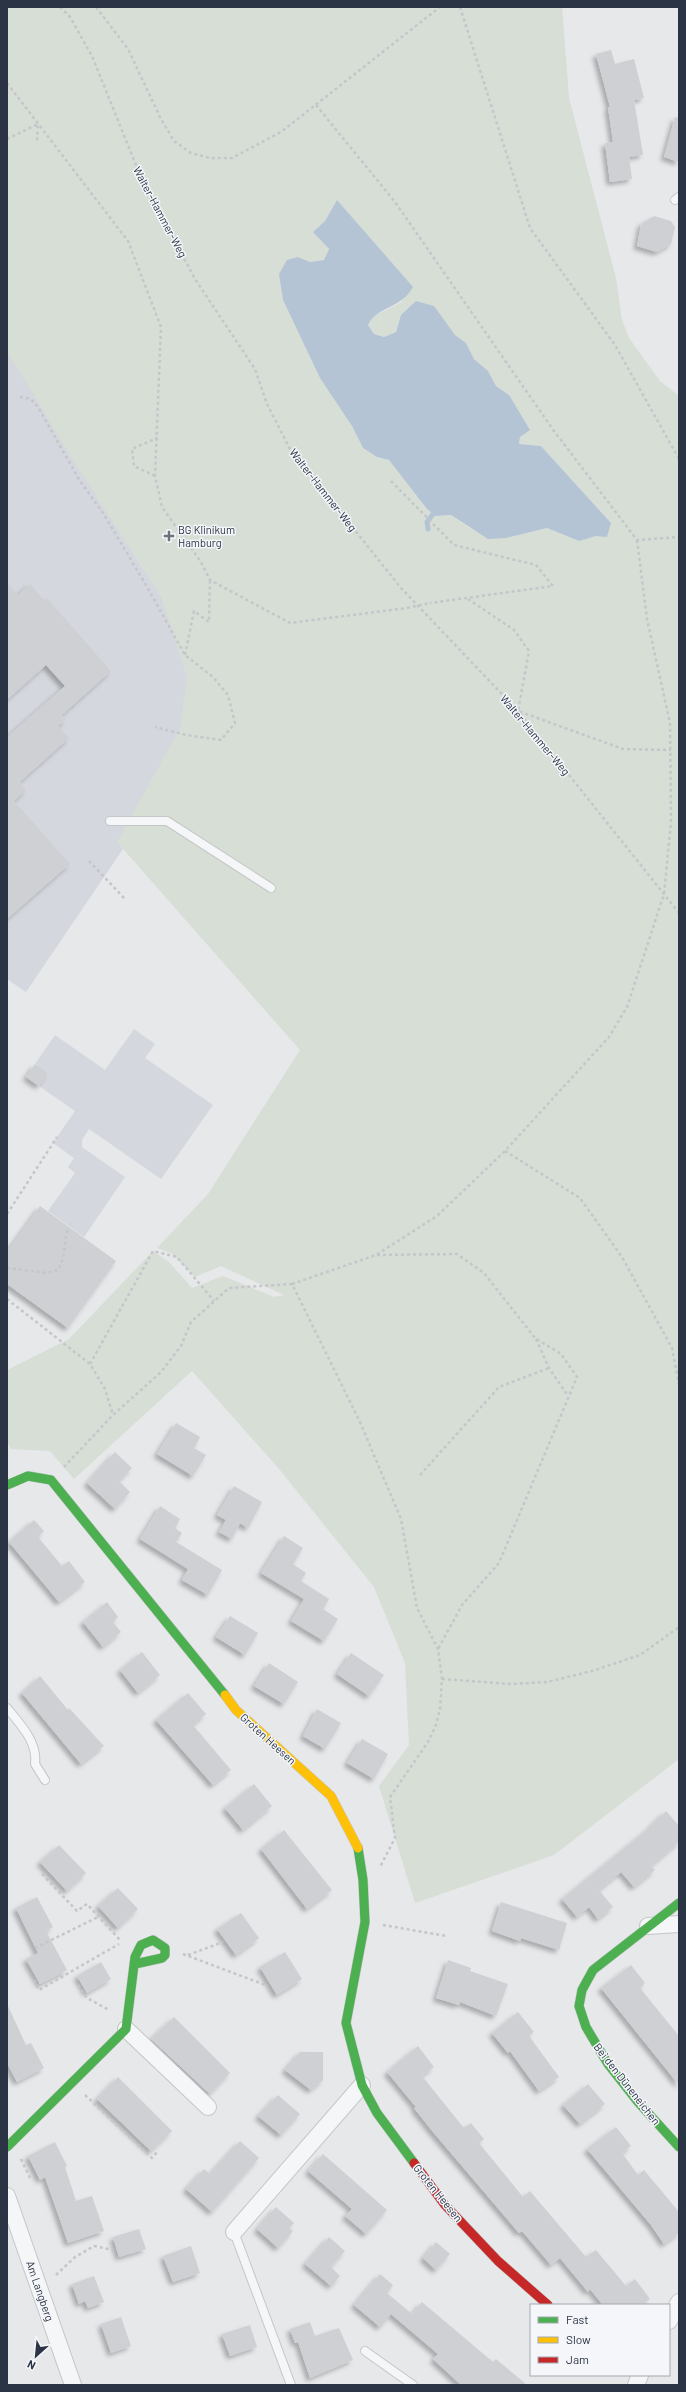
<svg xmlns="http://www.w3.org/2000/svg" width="686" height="2392" font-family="Barlow,sans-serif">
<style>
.built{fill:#d4d7dd}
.green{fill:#d6ded6;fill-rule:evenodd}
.water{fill:#b4c4d5}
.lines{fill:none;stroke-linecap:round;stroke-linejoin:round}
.stream{stroke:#b4c4d5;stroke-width:5}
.building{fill:#ced0d3;filter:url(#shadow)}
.lane-casing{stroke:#c4c6c8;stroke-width:10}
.street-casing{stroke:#c4c6c8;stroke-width:18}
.fast-casing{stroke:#c4c6c8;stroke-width:10}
.slow-casing{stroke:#c4c6c8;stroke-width:10}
.jam-casing{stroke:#c4c6c8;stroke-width:10}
.path{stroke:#c5c6ca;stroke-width:2.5;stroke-dasharray:3 3;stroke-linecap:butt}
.lane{stroke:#f5f6f7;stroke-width:8}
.street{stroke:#f5f6f7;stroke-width:16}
.fast{stroke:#4caf50;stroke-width:9}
.slow{stroke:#ffc107;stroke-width:9}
.jam{stroke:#c62828;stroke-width:9}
.path-bridge{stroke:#c5c6ca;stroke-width:2.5;stroke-dasharray:3 3;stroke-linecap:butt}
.poi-dot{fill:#6c737f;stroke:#f4f6f9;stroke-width:1.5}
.labels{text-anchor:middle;stroke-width:3;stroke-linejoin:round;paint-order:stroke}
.street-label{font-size:11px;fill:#2b3445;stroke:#f4f6f9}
.poi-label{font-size:11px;fill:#2b3445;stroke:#f4f6f9;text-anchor:start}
</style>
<defs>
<filter id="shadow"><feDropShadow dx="-3.5" dy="3.5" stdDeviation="2" flood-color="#0004"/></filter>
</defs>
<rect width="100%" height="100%" fill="#e6e8ea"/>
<!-- built -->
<g class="built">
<path d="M7,55L203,731L26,992L7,979Z"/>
<path d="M134,1029L155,1044L145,1058L213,1105L161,1179L89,1129L82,1140V1147L125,1177L84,1237L48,1211L75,1173L68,1167L74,1158L53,1143L75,1111L39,1086L48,1073L35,1064L55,1035L105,1070Z"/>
</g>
<!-- green -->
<path class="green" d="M7,7H562L569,98L616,278L622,320L629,338L660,381L679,396V1759L554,1855L415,1903L379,1786L409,1745L405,1663L374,1587L280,1470L192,1371L74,1479L50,1451L11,1449L7,1442V1370L69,1339L153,1251L169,1262L192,1288L223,1276L274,1297L284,1295L221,1266L195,1277L171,1253L157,1248L208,1194L300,1050L117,842L180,728L187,677L161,597L71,457L7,351ZM337,200L374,244L402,302L372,317L368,325L374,334L384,337L396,332L401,315L445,323L455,335L466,343L474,359L488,371L496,386L509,395L520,437L519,444L541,446L611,523L596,536L579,541L547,528L506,538L471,529L451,515L436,516L427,509L389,460L377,457L363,448L352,426L320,378L283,300L298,257L310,262L324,260L329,249L313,232L325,221Z"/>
<!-- water -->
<path class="water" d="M337,200L413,287C401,309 377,306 368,325L374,334L384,337L396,332L401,315L416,301L434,306L455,335L466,343L474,359L488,371L496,386L509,395L530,430L520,437L519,444L541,446L611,523L607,537L596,536L579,541L547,528L506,538L488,539L451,515L436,516L427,509L389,460L377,457L363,448L352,426L320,378L283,300L279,274L287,260L298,257L310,262L324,260L329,249L313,232L325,221Z"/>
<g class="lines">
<!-- stream -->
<path class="stream" d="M428,529L427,522L433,514"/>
</g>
<!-- building -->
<g class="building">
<path d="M611,50L615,64L634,59L644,98L634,100L643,155L629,157L632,179L610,182L605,143L613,142L608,107H610L596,54Z"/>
<path d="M675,117L679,118V162L664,157Z"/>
<path d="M654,216L671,221L675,227L671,244L657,252L637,246L641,224Z"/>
<path d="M7,583L18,595L30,584L44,600L47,598L111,671L62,715L66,720L58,726L69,738L20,782L26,790L14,801L70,864L7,919V737L65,686L46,665L7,700Z"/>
<path d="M35,1064L48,1073L39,1086L26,1077Z"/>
<path d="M40,1206L116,1261L68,1328L7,1284V1252Z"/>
<path d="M176,1423L200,1437L194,1448L206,1455L193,1476L157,1454Z"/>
<path d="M115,1452L132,1468L119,1481L130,1492L115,1509L87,1483Z"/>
<path d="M234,1486L262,1502L248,1528L240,1523L232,1539L219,1532L226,1520L217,1515Z"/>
<path d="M160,1506L180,1519L175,1528L182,1533L176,1542L222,1570L208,1595L182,1580L188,1569L140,1539Z"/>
<path d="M34,1520L44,1531L38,1537L62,1566L69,1561L85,1582L59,1602L9,1542Z"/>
<path d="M284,1536L303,1548L293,1564L306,1573L301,1581L329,1599L323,1609L338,1619L324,1641L291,1621L304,1599L261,1573Z"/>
<path d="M107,1602L118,1617L113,1622L121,1632L103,1647L83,1622Z"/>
<path d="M230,1616L258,1633L245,1655L216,1637Z"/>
<path d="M142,1652L160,1675L138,1693L120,1670Z"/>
<path d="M351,1653L384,1675L369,1696L337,1674Z"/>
<path d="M269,1663L298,1682L284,1704L254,1686Z"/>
<path d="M40,1676L68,1710L69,1708L104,1746L81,1764L22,1693Z"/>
<path d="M188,1693L206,1714L193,1725L231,1770L213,1785L156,1720Z"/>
<path d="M317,1709L341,1723L325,1749L303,1736Z"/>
<path d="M362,1739L388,1754L374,1779L347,1763Z"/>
<path d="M254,1784L272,1806L243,1830L225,1808Z"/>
<path d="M666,1811L679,1826V1842L651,1866L655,1870L634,1887L621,1872L599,1890L613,1907L598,1919L589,1907L577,1917L562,1899L648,1829Z"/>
<path d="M284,1830L332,1890L307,1909L261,1849Z"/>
<path d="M59,1845L86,1873L67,1891L40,1862Z"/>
<path d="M118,1888L138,1909L118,1928L98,1906Z"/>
<path d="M37,1897L53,1927L46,1931L67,1970L40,1984L26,1959L38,1953L16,1908Z"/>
<path d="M501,1902L567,1923L559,1950L521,1938L520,1941L492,1931Z"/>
<path d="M241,1913L259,1938L236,1955L217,1929Z"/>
<path d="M285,1952L302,1979L277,1995L260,1967Z"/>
<path d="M448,1960L471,1968L470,1971L508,1984L496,2016L460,2002L459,2005L436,1998Z"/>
<path d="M101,1962L111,1979L87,1993L77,1976Z"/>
<path d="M631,1965L645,1983L640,1988L679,2036V2085L601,1988Z"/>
<path d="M7,2004L26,2045L31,2043L44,2068L17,2082L7,2063Z"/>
<path d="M518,2012L534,2032L529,2036L559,2077L539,2091L510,2051L508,2053L492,2033Z"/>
<path d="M174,2017L230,2073L210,2094L151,2039Z"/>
<path d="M418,2046L434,2067L422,2076L464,2128L471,2123L484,2139L479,2143L523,2197L530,2191L586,2257L596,2250L626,2286L635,2279L650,2299L642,2305H603L590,2289L588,2292L560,2258L551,2265L522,2231L519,2233L433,2132L414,2108L416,2107L387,2072Z"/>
<path d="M300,2052H323V2080L311,2090L285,2070Z"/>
<path d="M118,2077L172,2131L151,2151L97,2099Z"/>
<path d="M588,2084L605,2104L580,2124L563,2105Z"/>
<path d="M278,2095L300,2114L281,2135L258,2116Z"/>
<path d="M616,2127L631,2146L622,2153L638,2175L644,2170L679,2212V2233L664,2244L651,2225L587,2149Z"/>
<path d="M240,2141L259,2158L212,2212L186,2189L204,2169L210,2174Z"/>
<path d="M55,2142L67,2166L65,2167L76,2201L92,2196L104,2231L68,2243L45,2177L40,2180L28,2156Z"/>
<path d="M323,2154L387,2210L366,2234L345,2216L352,2209L308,2171Z"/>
<path d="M276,2207L294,2223L289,2228L293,2231L278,2248L257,2229Z"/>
<path d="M139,2229L146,2249L119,2257L113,2237Z"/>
<path d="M329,2237L345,2251L331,2267L340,2276L331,2286L305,2264Z"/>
<path d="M436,2242L450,2254L436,2270L423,2258Z"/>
<path d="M191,2246L200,2273L173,2282L163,2256Z"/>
<path d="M380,2274L393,2285L387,2293L412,2314L422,2302L493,2362L496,2359L527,2385H461L433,2359L438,2354L391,2314L380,2327L354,2305Z"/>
<path d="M94,2276L104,2302L88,2308L85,2301L79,2304L72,2284Z"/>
<path d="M121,2317L131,2346L111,2353L101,2324Z"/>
<path d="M310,2322L315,2336L339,2328L353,2360L310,2378L298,2342L295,2343L290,2329Z"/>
<path d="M250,2325L257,2347L230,2356L222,2334Z"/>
</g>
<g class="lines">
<defs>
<g id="lane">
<path d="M675,200L679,197"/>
<path d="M110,821H167L271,888"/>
<path d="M7,1708C20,1724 38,1742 35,1764L45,1780"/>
<path d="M234,2232L291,2385"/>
<path d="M365,2351L413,2385"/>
</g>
<g id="street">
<path d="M648,1926L679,1924"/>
<path d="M126,2029L208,2107"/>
<path d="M7,2196L73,2385"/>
<path d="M234,2232L362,2085"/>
<path d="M669,2321L679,2302"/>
<path d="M636,2385L640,2375"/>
</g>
<g id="fast">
<path d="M7,1485L28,1476L51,1480L225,1695"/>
<path d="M358,1848L363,1880L365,1922L346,2023L362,2085L377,2113L414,2163"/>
<path d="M679,1903L593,1970L582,1990L579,2006L586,2027L608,2064L638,2102L679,2147"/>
<path d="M7,2147L126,2029L135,1957L141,1945L153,1940L165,1948V1955L162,1958L135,1964"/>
</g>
<path id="slow" d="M225,1695L236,1710L331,1796L358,1848"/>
<path id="jam" d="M414,2163L445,2205L498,2261L548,2305"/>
</defs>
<!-- lane casing -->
<use href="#lane" class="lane-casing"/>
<!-- street casing -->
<use href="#street" class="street-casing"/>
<!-- fast casing -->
<use href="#fast" class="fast-casing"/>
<!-- slow casing -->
<use href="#slow" class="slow-casing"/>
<!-- jam casing -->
<use href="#jam" class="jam-casing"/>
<!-- path -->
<g class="path">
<path d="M60,7L70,17L92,56L142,180L195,279L255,369L267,404L290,449L401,588L518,711L679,913"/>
<path d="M96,7L128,49L161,119L174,141L191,153L210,158H232L281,132L440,7"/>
<path d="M460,7L530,228L615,345L679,459"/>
<path d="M7,83L128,241L161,327L155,476L162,507L201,562L210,580L290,623L407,608"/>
<path d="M316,105L395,202L554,431L637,540L679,537"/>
<path d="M7,139L38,124L37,143"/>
<path d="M20,397L31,399L38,407L80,481L103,513L146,585L185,655L213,677L228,695L235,723L221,740L186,735L155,727"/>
<path d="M155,476L134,466L132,449L157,438"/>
<path d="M391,481L454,545L536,565L553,586L430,603"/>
<path d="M468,599L514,630L529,651L518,711L623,749L671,750"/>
<path d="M185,655L194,611L209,622L210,580"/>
<path d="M89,861L125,899"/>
<path d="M505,1151L580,1198L622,1257L672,1348L679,1384"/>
<path d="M7,1214L57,1137"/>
<path d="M377,1255L457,1254L484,1273L535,1338L561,1354L577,1377L499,1563L462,1605L438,1649"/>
<path d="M7,1268L47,1273L58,1270C66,1257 63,1243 68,1229"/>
<path d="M292,1284L376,1255L437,1216L505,1151L609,1037L627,1007L664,894L671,822L670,723L647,619L637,540"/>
<path d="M7,1299L90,1364L105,1389L113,1415"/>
<path d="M536,1339L549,1368L568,1396"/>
<path d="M90,1364L153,1251L177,1257L214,1301"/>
<path d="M64,1467L113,1415L161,1372L181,1346L191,1322L229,1288L292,1284L360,1422L401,1519L417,1608L438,1649L442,1679L440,1709L436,1725L428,1742L390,1797L395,1838L380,1867"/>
<path d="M420,1475L499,1387L549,1368"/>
<path d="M442,1679L511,1684L547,1682L592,1671L640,1655L679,1627"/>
<path d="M42,1874L77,1911L87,1904L121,1941"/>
<path d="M383,1925L446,1936"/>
<path d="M35,1948L98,1917"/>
<path d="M183,1954L268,1986"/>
<path d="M188,1955L223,1942"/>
<path d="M34,1980L39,1990L119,1944"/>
<path d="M78,1985L87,1998L109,2010"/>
<path d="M85,2095L152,2158L158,2151"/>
<path d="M21,2159L31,2180"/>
<path d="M56,2275L75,2257L94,2246L113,2250"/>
</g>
<!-- lane -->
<use href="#lane" class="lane"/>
<!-- street -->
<use href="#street" class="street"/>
<!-- fast -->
<use href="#fast" class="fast"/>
<!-- slow -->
<use href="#slow" class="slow"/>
<!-- jam -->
<use href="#jam" class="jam"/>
<!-- path-bridge -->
<path class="path-bridge" d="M407,608L430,603"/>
</g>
<!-- markers -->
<path class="poi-dot" d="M167 530h4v4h4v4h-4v4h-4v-4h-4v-4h4z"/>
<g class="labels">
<!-- street labels -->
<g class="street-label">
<text transform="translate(160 212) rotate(62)" y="4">Walter-Hammer-Weg</text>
<text transform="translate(323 490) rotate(52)" y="4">Walter-Hammer-Weg</text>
<text transform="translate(535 735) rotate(50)" y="4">Walter-Hammer-Weg</text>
<text transform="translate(268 1739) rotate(42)" y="4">Groten Heesen</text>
<text transform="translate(627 2084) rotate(52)" y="4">Bei den Düneneichen</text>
<text transform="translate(438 2193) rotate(51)" y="4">Groten Heesen</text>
<text transform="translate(40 2291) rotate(71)" y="4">Am Langberg</text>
</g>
<!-- poi labels -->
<g class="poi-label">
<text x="178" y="534">BG Klinikum<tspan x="178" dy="13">Hamburg</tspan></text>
</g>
</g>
<!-- border -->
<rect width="686" height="2392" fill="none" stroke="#2b3445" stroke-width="16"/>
<!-- legend -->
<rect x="530" y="2304" width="140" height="72" fill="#f4f6f9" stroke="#a4a8b1"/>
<rect x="538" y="2317" width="20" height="6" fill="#4caf50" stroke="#a4a8b1"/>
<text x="566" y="2324" font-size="12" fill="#2b3445">Fast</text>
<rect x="538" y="2337" width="20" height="6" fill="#ffc107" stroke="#a4a8b1"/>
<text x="566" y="2344" font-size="12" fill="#2b3445">Slow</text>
<rect x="538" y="2357" width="20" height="6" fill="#c62828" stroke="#a4a8b1"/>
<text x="566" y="2364" font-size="12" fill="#2b3445">Jam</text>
<!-- north arrow -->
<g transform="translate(36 2356) rotate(207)" stroke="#f4f6f9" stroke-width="3" paint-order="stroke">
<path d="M0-3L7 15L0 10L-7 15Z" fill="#2b3445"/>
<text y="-6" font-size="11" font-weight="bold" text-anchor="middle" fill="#2b3445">N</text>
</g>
</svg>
